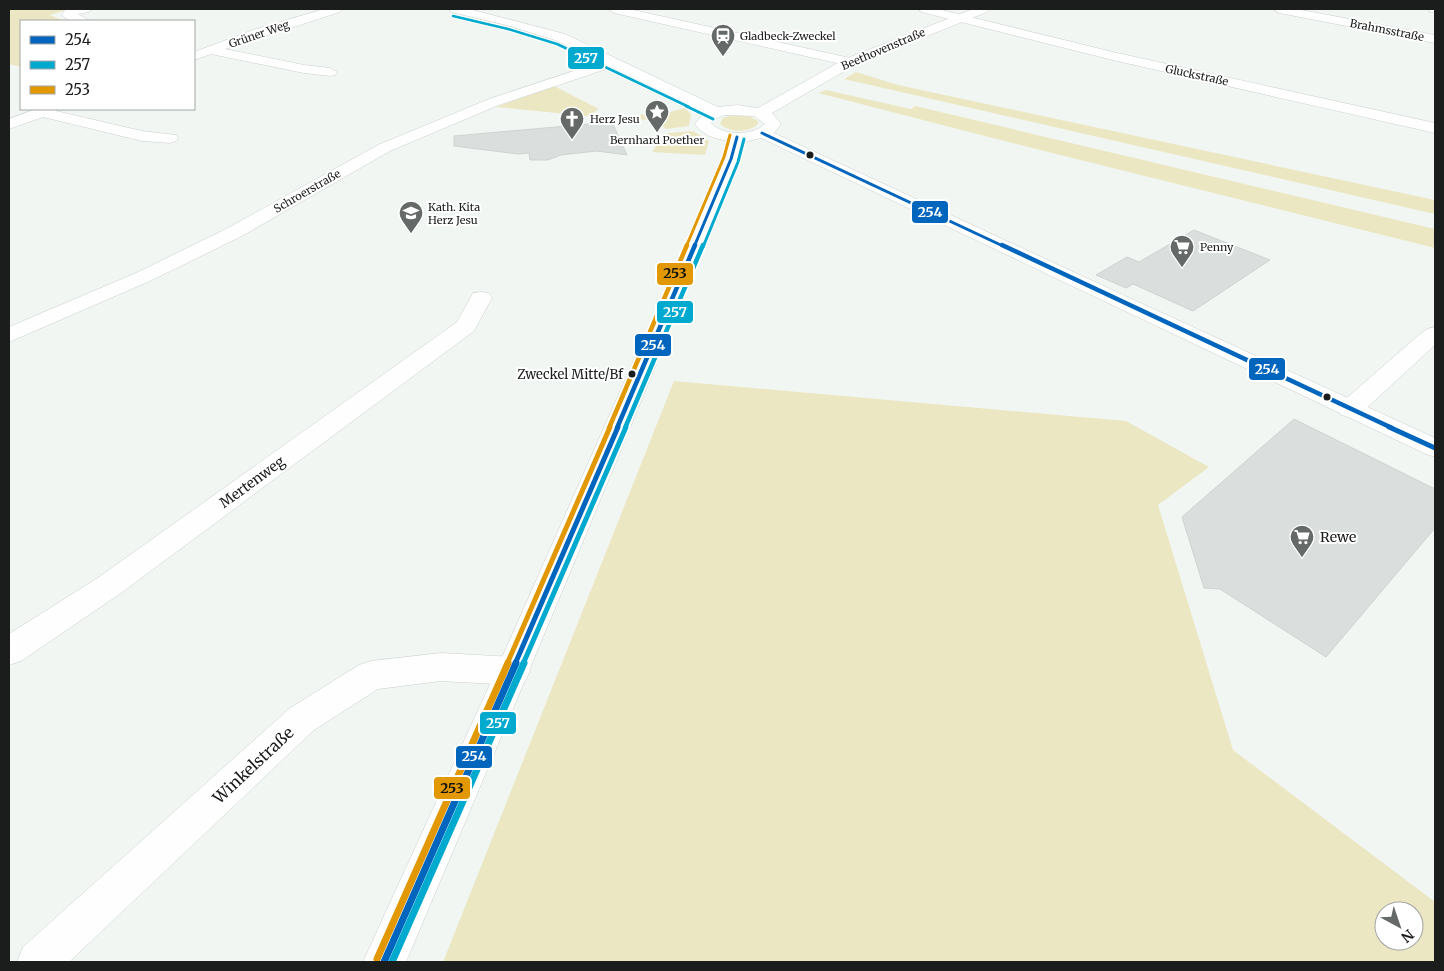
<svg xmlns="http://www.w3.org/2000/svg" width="1444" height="971" font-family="Merriweather,serif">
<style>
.green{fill:#ece7c3;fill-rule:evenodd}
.building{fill:#dadedc;stroke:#cfd3d1}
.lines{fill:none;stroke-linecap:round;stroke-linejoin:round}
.minor-casing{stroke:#ccd0ce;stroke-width:1}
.tertiary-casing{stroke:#ccd0ce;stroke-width:1}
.minor{fill:#fdfefd;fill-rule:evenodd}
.tertiary{fill:#fdfefd;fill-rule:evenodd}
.bus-1-far3-casing{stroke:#fff;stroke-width:5.5}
.bus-1-far2-casing{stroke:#fff;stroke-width:8}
.bus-1-far1-casing{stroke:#fff;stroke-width:9}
.bus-1-casing{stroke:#fff;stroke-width:11}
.bus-2-far4-casing{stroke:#fff;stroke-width:4.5}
.bus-2-far3-casing{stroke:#fff;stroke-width:5.5}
.bus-2-far2-casing{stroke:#fff;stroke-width:8}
.bus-2-far1-casing{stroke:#fff;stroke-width:9}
.bus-2-casing{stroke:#fff;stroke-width:11}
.bus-3-far3-casing{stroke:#fff;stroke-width:5.5}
.bus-3-far2-casing{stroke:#fff;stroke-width:8}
.bus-3-far1-casing{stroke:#fff;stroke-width:9}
.bus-3-casing{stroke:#fff;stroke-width:11}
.bus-1-far3{stroke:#0065bd;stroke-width:3}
.bus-1-far2{stroke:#0065bd;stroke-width:4.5}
.bus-1-far1{stroke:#0065bd;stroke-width:5}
.bus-1{stroke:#0065bd;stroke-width:7}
.bus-2-far4{stroke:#00a9ce;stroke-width:2.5}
.bus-2-far3{stroke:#00a9ce;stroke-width:3}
.bus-2-far2{stroke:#00a9ce;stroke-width:4.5}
.bus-2-far1{stroke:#00a9ce;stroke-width:5}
.bus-2{stroke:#00a9ce;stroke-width:7}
.bus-3-far3{stroke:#e19803;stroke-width:3}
.bus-3-far2{stroke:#e19803;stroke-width:4.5}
.bus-3-far1{stroke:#e19803;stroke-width:5}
.bus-3{stroke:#e19803;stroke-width:7}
.bus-dot{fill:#1a1d1b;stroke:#fff;stroke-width:2}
.labels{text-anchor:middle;stroke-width:4;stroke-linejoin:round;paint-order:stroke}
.far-street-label{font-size:11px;fill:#1a1d1b;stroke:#fff}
.far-poi-label{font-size:11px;fill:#1a1d1b;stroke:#fff;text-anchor:start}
.bus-label{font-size:13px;fill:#1a1d1b;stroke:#fff;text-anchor:end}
.street-label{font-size:14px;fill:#1a1d1b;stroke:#fff}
.poi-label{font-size:14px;fill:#1a1d1b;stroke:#fff;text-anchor:start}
.near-street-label{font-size:16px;fill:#1a1d1b;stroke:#fff}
.line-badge{stroke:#fff;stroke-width:2}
.badge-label{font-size:14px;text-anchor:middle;font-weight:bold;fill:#fff}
.pale-badge-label{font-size:14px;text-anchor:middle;font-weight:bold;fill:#111}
</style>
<rect width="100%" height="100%" fill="#f1f6f3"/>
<!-- green -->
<g class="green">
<path d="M9,9H69L50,15L64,21H21V67L9,64Z"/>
<path d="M856,72L898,85L1435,200V214L844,79Z"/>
<path d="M554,86L599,109L588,116L496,107Z"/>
<path d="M826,90L911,109L915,106L1435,229V248L1036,149L818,93Z"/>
<path d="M684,108L691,114L689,126L666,129L656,121L637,119V117L642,114L654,117Z"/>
<path d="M733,115L749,116L758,121V124C749,133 729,133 720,124L723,118Z"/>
<path d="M693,131L709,141L705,155L652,152L656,146L669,141L667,133Z"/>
<path d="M674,381L1126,421L1209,467L1158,505L1233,750L1435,902V962H443ZM1384,911H1414V941H1384Z"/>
</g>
<!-- building -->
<g class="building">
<path d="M612,122L627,155L597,151L561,155L548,160H530L529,153L518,154L454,146V136Z"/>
<path d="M1194,230L1270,260L1193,311L1133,284L1126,288L1096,275L1127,257L1139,262Z"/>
<path d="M1294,419L1435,489V528L1326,657L1220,589L1204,588L1182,517Z"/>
</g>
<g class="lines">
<defs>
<g id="minor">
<path d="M72,9H91L89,12L78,14L90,21C80,22 69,23 62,15L65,10Z"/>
<path d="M324,9H342L340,12L225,49L304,65L330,68L337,72L335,75L330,76L304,73L211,54L194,60V52L253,30Z"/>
<path d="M608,9H629L850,58L857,62L850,66L614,13Z"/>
<path d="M919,9H938L1117,53L1435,123V133L1117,61L921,12Z"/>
<path d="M1273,9H1296L1435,35V43L1279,13Z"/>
<path d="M1428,9H1435V12H1430Z"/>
<path d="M613,58L620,62L618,65L499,105L390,151L242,236L150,281L9,342V327L136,273L228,228L378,145L489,99Z"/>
<path d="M36,109H57L56,111L142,131L176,135L178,138L176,141L170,143L142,141L43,117L9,129V119Z"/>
<path d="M481,292L489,293L492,298L474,331L121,593L21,661L9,665V634L99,577L457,322L473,293Z"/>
<path d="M1435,327V345L1359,415L1350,417L1341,415L1338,409L1341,403L1420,334L1427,329Z"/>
<path d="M441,653L513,657L525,661L530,671L525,681L513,685L441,681L378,689L314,730L69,962H17L23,947L290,708L359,665L371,661Z"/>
</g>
<path id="tertiary" d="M449,9H469L565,34L718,107L737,105L758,108L845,59L973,9H989L987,12L855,65L772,113L781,124L774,133L1134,300L1435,438V457L1426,454L761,138L744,142L739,159C632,428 519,695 406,962H363L496,671L723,159L728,141C714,138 703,136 695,124L704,112L555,40L506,25L451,12ZM724,115L754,116L765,124C753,136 723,136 711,123L717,118Z"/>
</defs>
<!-- minor casing -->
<use href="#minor" class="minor-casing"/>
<!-- tertiary casing -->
<use href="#tertiary" class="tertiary-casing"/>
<!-- minor -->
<use href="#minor" class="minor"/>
<!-- tertiary -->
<use href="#tertiary" class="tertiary"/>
<defs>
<g id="bus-1-far3">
<path d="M762,133L1005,247"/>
<path d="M694,247L731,159L737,137"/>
</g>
<g id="bus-1-far2">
<path d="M1002,245L1392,428"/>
<path d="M617,428L695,245"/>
</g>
<g id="bus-1-far1">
<path d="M1389,427L1435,448"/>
<path d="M515,664L618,427"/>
</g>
<path id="bus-1" d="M384,962L516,663"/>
<path id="bus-2-far4" d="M453,16L508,29L557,44L689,107"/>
<g id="bus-2-far3">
<path d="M686,106L713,119"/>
<path d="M703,247L738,162L744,139"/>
</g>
<path id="bus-2-far2" d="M625,428L703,245"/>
<path id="bus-2-far1" d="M523,664L626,427"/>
<path id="bus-2" d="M392,962L524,663"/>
<path id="bus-3-far3" d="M686,247L724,157L730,135"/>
<path id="bus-3-far2" d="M609,428L687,245"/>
<path id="bus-3-far1" d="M507,664L610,427"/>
<path id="bus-3" d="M377,959L508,663"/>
</defs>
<!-- bus-1-far3 casing -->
<use href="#bus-1-far3" class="bus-1-far3-casing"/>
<!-- bus-1-far2 casing -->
<use href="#bus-1-far2" class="bus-1-far2-casing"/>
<!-- bus-1-far1 casing -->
<use href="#bus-1-far1" class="bus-1-far1-casing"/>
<!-- bus-1 casing -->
<use href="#bus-1" class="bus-1-casing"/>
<!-- bus-2-far4 casing -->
<use href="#bus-2-far4" class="bus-2-far4-casing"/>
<!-- bus-2-far3 casing -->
<use href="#bus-2-far3" class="bus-2-far3-casing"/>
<!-- bus-2-far2 casing -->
<use href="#bus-2-far2" class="bus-2-far2-casing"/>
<!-- bus-2-far1 casing -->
<use href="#bus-2-far1" class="bus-2-far1-casing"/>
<!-- bus-2 casing -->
<use href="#bus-2" class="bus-2-casing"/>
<!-- bus-3-far3 casing -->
<use href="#bus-3-far3" class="bus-3-far3-casing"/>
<!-- bus-3-far2 casing -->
<use href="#bus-3-far2" class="bus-3-far2-casing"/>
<!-- bus-3-far1 casing -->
<use href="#bus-3-far1" class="bus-3-far1-casing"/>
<!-- bus-3 casing -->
<use href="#bus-3" class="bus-3-casing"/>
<!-- bus-1-far3 -->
<use href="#bus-1-far3" class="bus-1-far3"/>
<!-- bus-1-far2 -->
<use href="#bus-1-far2" class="bus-1-far2"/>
<!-- bus-1-far1 -->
<use href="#bus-1-far1" class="bus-1-far1"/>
<!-- bus-1 -->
<use href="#bus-1" class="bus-1"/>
<!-- bus-2-far4 -->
<use href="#bus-2-far4" class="bus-2-far4"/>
<!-- bus-2-far3 -->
<use href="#bus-2-far3" class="bus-2-far3"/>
<!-- bus-2-far2 -->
<use href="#bus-2-far2" class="bus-2-far2"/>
<!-- bus-2-far1 -->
<use href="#bus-2-far1" class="bus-2-far1"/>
<!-- bus-2 -->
<use href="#bus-2" class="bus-2"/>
<!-- bus-3-far3 -->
<use href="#bus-3-far3" class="bus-3-far3"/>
<!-- bus-3-far2 -->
<use href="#bus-3-far2" class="bus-3-far2"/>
<!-- bus-3-far1 -->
<use href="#bus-3-far1" class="bus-3-far1"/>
<!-- bus-3 -->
<use href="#bus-3" class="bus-3"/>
</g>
<!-- icons -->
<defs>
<symbol id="station-pin" viewBox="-11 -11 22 30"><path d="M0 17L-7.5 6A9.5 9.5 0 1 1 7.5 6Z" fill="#656967" stroke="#fff"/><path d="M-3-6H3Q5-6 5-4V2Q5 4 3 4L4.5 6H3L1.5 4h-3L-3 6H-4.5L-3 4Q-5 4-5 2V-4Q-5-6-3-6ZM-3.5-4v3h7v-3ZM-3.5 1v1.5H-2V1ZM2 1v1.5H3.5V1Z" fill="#fff"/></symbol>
<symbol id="sight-pin" viewBox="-11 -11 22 30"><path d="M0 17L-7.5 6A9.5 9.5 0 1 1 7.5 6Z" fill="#656967" stroke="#fff"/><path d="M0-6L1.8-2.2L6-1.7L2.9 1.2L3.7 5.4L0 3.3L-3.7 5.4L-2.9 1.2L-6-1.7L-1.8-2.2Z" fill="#fff"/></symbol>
<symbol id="church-pin" viewBox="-11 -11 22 30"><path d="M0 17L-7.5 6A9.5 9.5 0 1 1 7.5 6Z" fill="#656967" stroke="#fff"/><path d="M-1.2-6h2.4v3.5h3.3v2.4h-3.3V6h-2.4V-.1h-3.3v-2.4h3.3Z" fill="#fff"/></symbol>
<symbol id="school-pin" viewBox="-11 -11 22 30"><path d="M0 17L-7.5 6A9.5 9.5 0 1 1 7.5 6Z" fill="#656967" stroke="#fff"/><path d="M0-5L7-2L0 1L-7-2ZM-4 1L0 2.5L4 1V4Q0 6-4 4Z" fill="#fff"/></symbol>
<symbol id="supermarket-pin" viewBox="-11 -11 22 30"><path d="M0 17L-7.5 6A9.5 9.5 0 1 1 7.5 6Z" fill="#656967" stroke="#fff"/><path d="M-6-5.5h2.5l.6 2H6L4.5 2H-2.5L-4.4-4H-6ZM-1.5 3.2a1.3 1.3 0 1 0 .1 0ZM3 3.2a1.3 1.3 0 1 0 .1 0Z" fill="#fff"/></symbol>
</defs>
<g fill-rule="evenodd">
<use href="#station-pin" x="709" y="22" width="28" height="38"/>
<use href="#sight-pin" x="643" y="98" width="28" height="38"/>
<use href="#church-pin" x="558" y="105" width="28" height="38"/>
<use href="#school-pin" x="397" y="199" width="28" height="38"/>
<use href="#supermarket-pin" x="1168" y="233" width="28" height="38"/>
<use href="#supermarket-pin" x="1288" y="523" width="28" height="38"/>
</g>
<!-- markers -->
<g class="bus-dot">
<circle cx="810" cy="155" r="4.5"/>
<circle cx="632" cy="374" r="4.5"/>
<circle cx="1327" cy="397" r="4.5"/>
</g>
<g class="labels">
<!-- far-street labels -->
<g class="far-street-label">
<text transform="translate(1387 30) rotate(11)" y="4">Brahmsstraße</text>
<text transform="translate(259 34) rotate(-19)" y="4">Grüner Weg</text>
<text transform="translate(883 49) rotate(-23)" y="4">Beethovenstraße</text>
<text transform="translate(1197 75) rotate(12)" y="4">Gluckstraße</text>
<text transform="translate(307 191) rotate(-30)" y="4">Schroerstraße</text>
</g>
<!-- far-poi labels -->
<g class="far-poi-label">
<text x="740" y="40">Gladbeck-Zweckel</text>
<text x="590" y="123">Herz Jesu</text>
<text x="657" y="144" text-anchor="middle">Bernhard Poether</text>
<text x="428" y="211">Kath. Kita<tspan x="428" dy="13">Herz Jesu</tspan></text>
<text x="1200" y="251">Penny</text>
</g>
<!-- bus labels -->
<g class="bus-label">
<text x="623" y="379">Zweckel Mitte/Bf</text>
</g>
<!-- street labels -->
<g class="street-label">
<text transform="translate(252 482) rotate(-36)" y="5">Mertenweg</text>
</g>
<!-- poi labels -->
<g class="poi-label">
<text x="1320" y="542">Rewe</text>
</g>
<!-- near-street labels -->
<g class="near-street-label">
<text transform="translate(253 765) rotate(-43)" y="6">Winkelstraße</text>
</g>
</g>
<g class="line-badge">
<rect x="567" y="46" width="38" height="24" rx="5" fill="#00a9ce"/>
<rect x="911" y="200" width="38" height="24" rx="5" fill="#0065bd"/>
<rect x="656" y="262" width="38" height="24" rx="5" fill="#e19803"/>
<rect x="656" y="300" width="38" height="24" rx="5" fill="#00a9ce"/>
<rect x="634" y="333" width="38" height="24" rx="5" fill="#0065bd"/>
<rect x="1248" y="357" width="38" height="24" rx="5" fill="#0065bd"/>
<rect x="479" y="711" width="38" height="24" rx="5" fill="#00a9ce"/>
<rect x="455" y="745" width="38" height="24" rx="5" fill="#0065bd"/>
<rect x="433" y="776" width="38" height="24" rx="5" fill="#e19803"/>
</g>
<g class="badge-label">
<text x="586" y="63">257</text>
<text x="930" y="217">254</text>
<text x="675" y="317">257</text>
<text x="653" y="350">254</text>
<text x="1267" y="374">254</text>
<text x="498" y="728">257</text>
<text x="474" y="761">254</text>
</g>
<g class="pale-badge-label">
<text x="675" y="278">253</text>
<text x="452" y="793">253</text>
</g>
<!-- border -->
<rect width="1444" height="971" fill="none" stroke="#1a1d1b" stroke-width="20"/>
<!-- legend -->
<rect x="20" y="20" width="175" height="90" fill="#ffffff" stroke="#a3a5a4"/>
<rect x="30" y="36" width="25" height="8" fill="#0065bd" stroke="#a3a5a4"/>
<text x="65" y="45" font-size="15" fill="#1a1d1b">254</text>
<rect x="30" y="61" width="25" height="8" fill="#00a9ce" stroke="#a3a5a4"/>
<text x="65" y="70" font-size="15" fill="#1a1d1b">257</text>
<rect x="30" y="86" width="25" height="8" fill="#e19803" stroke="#a3a5a4"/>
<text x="65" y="95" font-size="15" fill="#1a1d1b">253</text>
<!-- north arrow -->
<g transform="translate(1399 926) rotate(140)"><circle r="24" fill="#ffffff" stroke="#a3a5a4"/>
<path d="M0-4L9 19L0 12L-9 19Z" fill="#656967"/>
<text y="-8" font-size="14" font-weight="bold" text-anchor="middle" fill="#1a1d1b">N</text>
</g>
</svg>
